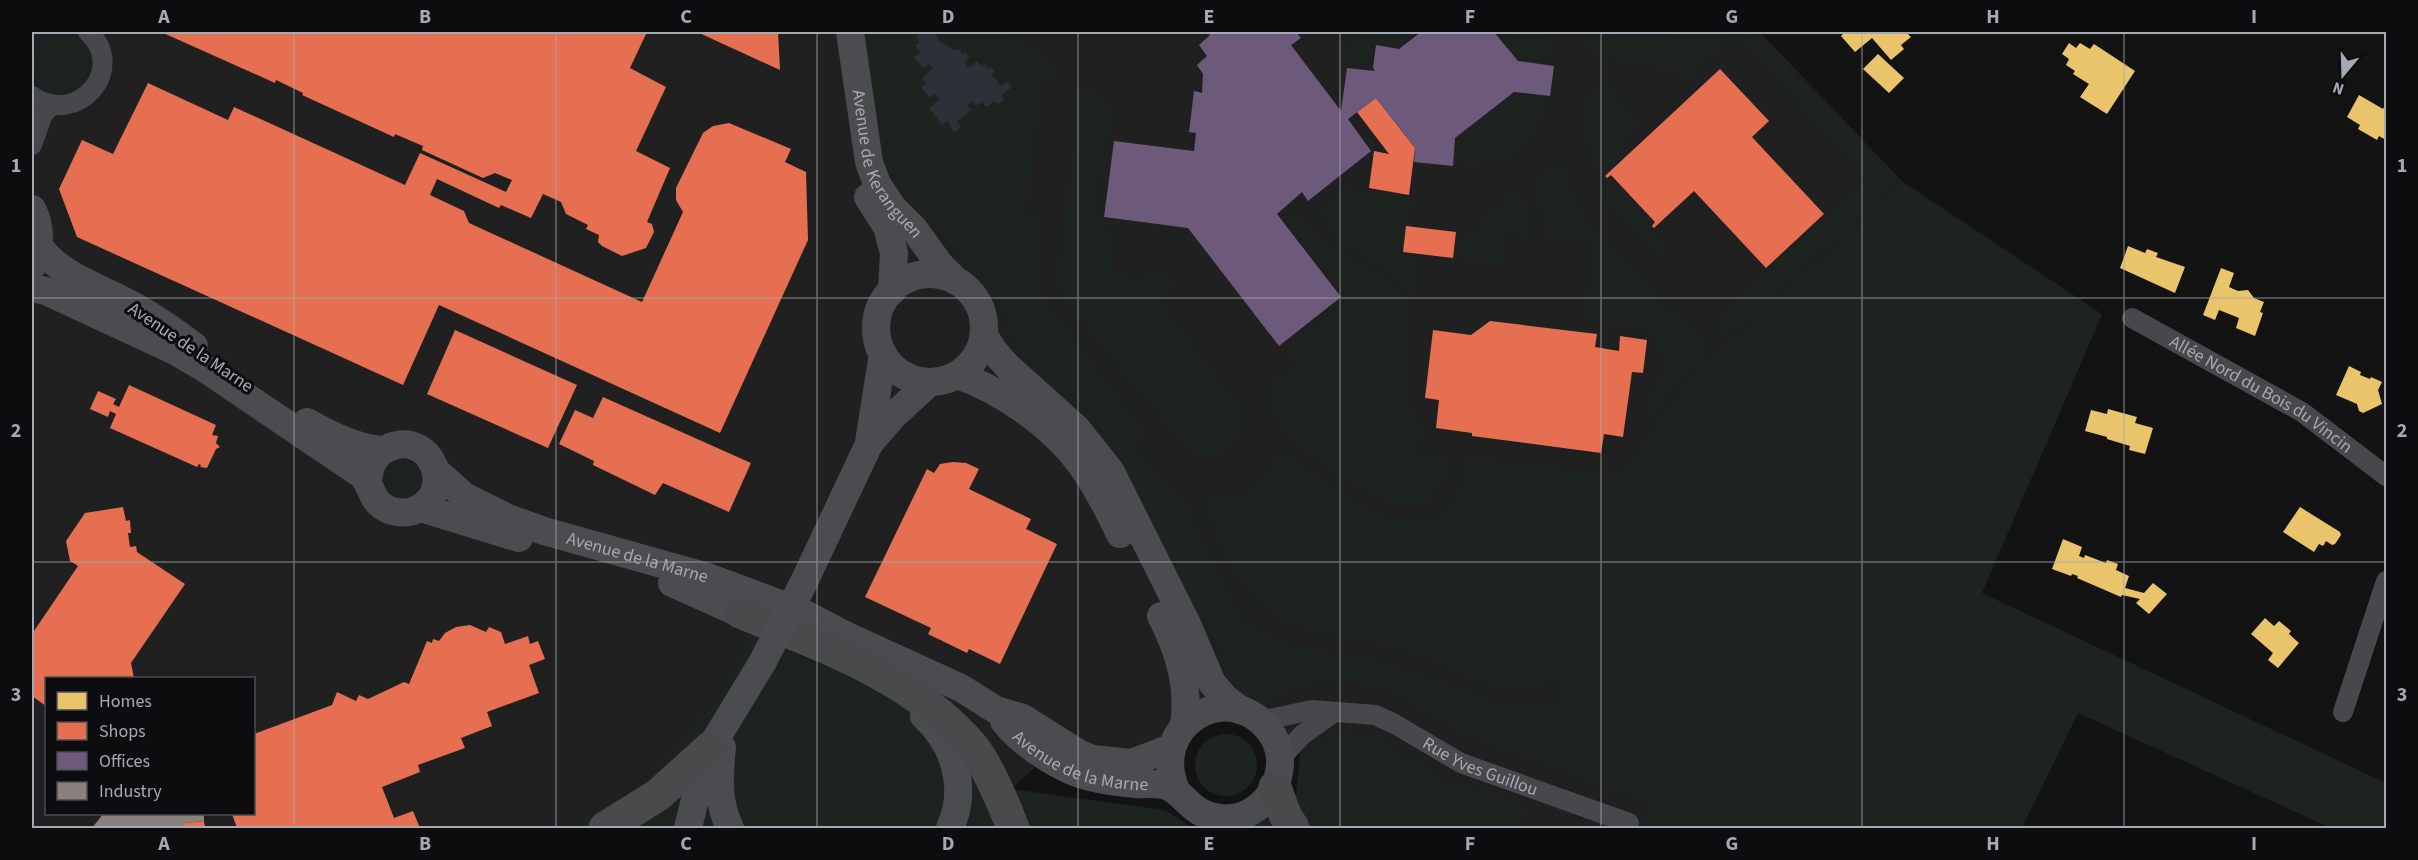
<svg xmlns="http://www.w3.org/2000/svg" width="2418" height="860" font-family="'Source Sans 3',sans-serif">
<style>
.built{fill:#202021;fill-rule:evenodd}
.green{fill:#1d231e}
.water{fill:#2b3137}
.homes{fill:#e9c46a}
.shops{fill:#e76f51}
.offices{fill:#6d597a}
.industry{fill:#8a817c}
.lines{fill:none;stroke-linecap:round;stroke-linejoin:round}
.street{stroke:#47484c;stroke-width:20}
.secondary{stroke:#4b4c50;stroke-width:28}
.highway{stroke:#4a4a4d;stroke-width:33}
.secondary-bridge{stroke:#4b4c50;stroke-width:28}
.grid{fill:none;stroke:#a5a9b3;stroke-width:1.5;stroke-opacity:0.55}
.labels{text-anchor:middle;stroke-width:6;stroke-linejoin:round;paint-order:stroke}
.street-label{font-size:18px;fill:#a5a9b3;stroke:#0d0d0f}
.neatline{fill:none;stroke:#a5a9b3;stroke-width:2}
.grid-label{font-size:20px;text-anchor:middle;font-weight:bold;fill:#a5a9b3}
</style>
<rect width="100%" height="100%" fill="#131313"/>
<!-- built -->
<path class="built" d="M32,32H1760L1903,182L1683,382L1618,478L1556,674L1564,698L1566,735L1650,802L1638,828H1521L1530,808L1441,776L1366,731L1333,735L1300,754L1261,708L1173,715L1161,741L1134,753L1063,742L1011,789L826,667L748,634L720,692L672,755L625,795L563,828H32ZM46,678H254V814H46Z"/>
<!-- green -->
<g class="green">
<path d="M858,32H1013L1052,62L1055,69V81L1042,80L1026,218L1042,221L1037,275L1040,294L1146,433L1133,443L1154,472L1174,491L1185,497L1207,551L1237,613L1262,634L1293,647L1378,661L1425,676L1497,704L1522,709L1564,702L1557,675C1552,678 1547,684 1542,685C1533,688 1515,688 1505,687C1473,683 1438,660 1406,649C1361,635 1306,639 1266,609C1236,586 1221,542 1204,509L1208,498C1250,496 1259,493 1277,454L1287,456C1321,479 1391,538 1435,518C1456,508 1462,478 1467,458L1618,477L1683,382L1903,182L2102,314L1982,593L2386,783V828H2331L2078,713L2022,828H1638L1649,801L1466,735L1386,688L1345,679L1306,683L1270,700L1255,698L1243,690L1230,673L1130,472L1102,430L1066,392L1044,376L1027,359L1015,342L997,298L981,278L965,264L929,217L906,195L889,173L880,152Z"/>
<path d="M1365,32H1415L1398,47L1373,42L1370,67L1345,64L1351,36Z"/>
<path d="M1499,32H1552L1549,61L1519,58Z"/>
<path d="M1669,32H1754L1899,181L1727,338L1715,320L1867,178L1736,34L1686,81L1676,70L1592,55L1586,45L1588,35L1657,44Z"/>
<circle cx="60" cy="63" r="28"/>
<path d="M1090,87L1113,106L1095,208L1114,237L1112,274L1142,279L1145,270L1170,275L1176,288L1159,299L1241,408C1247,444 1223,465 1188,451L1076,314L1062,292L1058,278L1078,90Z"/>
<path d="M1598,87L1610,89L1642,125L1624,144L1628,149L1602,174L1668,246L1657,255L1607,204L1579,111L1587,94Z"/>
<path d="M1516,95L1547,101C1534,151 1510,168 1458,162L1461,141Z"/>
<path d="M1550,166L1567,170L1578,208L1592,229L1644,281L1664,308L1687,319L1711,353L1680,381L1647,426L1643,419L1662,367L1657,340L1645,328L1625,322L1614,324L1585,320L1593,242L1544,236L1545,227L1534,182Z"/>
<path d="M1345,188L1413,199L1411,223H1402L1398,255L1419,258L1416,298L1387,271L1339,238L1317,211Z"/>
<path d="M1520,189L1534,236L1508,233L1504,265L1457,259L1461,233L1477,234L1480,214L1508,210L1506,194Z"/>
<path d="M1296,212C1305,222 1314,235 1325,243C1357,266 1392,272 1411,310L1407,403L1421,421L1419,454L1448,461C1450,478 1436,493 1424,505C1414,505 1403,506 1393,502C1372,496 1298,449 1284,433C1273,421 1271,402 1267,386L1297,367L1284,350L1349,301L1287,220Z"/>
<circle cx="404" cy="480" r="16"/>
<path d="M748,633L826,667L854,653L1011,789L1165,810L1190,826L1212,828H563L625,795L672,755L720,692Z"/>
<path d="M1366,731L1441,776L1530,808L1521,828H1250L1296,795L1300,754L1333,735Z"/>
<circle cx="1226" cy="765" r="31"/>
</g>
<!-- water -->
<path class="water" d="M921,32H934L941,44L943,43L955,51L958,49L963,54L965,52L970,58L964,63L968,68L977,61L981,66L984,64L988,69L991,67L995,72L992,75L1001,86L1007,82L1012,87L1001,96L1004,100L998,104L995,101L986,107L982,102L976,106L972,101L967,105L971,110L957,122L961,127L954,133L948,121L942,125L929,108L940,99L935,94L930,98L921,87L926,83L922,78L933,69L929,64L923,68L914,57L920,52L915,46L920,42L916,37Z"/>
<!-- homes -->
<g class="homes">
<path d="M1845,32H1906L1911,37L1901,45L1904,49L1891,60L1872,38L1855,52L1841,36Z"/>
<path d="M2069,43L2076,48L2080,43L2090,49L2094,44L2135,71L2107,114L2080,97L2089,84L2073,74L2075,71L2066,65L2069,59L2062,54Z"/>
<path d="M1878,54L1904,78L1889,93L1863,69Z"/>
<path d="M2359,95L2383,109L2386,103V140L2379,136L2377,140L2358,129L2360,125L2347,117Z"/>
<path d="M2128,246L2145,253L2147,249L2158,253L2156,257L2185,267L2175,293L2120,268Z"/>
<path d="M2221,268L2234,273L2229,287L2238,291L2248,290L2254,298L2264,302L2260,312L2263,313L2255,336L2236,328L2239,318L2219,310L2215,320L2203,315Z"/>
<path d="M2349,366L2361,372L2360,375L2370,379L2371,377L2382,382L2378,390L2382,404L2363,413L2359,411L2357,404L2336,395Z"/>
<path d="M2108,409L2137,417L2135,423L2153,428L2145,454L2129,450L2130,446L2107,439V437L2085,431L2091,410L2107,414Z"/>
<path d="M2300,507L2340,532L2341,535L2335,544L2332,545L2326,541L2323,546L2319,544L2314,552L2283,532Z"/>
<path d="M2063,539L2082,547L2079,556L2084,558L2085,555L2106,563L2107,560L2118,564L2116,570L2129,576L2125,588L2144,593L2153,583L2167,594L2149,614L2136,603L2140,599L2122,595L2121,597L2077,578L2078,576L2072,574L2071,576L2052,569Z"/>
<path d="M2265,618L2274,626L2279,621L2291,631L2289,634L2299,643L2278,668L2268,660L2273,653L2251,634Z"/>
</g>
<!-- shops -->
<g class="shops">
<path d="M161,32H647L630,68L666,87L636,151L670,168L647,222L652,224L654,232L646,248L622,256L602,246L598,242L599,235L586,229L588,225L566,214L561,202L543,194L531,218L501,205L499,208L437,179L430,195L464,211L469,223L642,302L683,212L676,200V188L703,133L713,126L729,123L791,149L785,162L806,172L808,240L720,433L439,305L403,385L77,237L59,189L82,140L113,154L148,83L228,120L234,107L405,185L420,153L506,192L512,180L495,173L483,178L422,150L423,146L395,134L394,137L302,95L303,93L276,80L275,83Z"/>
<path d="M697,32H778L780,70Z"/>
<path d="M1720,69L1769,121L1752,137L1824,214L1766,268L1694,191L1654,228L1652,226L1655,222L1611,175L1607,178L1605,176Z"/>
<path d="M1376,98L1415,148L1409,195L1369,188L1374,151L1389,154L1357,112Z"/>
<path d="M1406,226L1456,232L1453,258L1403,252Z"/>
<path d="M1490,321L1597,334L1595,347L1619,351L1620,336L1647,340L1643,373L1632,372L1623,437L1604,434L1601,453L1472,436V433L1436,428L1439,400L1425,398L1433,330L1471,335Z"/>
<path d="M455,330L577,385L548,448L427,394Z"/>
<path d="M129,385L216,425L212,435L218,436L216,443L220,447L216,449L207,468L200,467L201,465L199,464L197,467L110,428L116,414L110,411L108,417L90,409L98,391L116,399L113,404L119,407Z"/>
<path d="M603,397L751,463L729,512L663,483L655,495L593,465L594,461L559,444L575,410L593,418Z"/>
<path d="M953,462L966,463L979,469L969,489L1031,519L1026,529L1057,544L1000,664L969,649L967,653L928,634L931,628L865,597L927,469L934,473L940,464Z"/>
<path d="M123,507L126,521L130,520L131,533H128L130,547L136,546L137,552L185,584L131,663L134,678H46V706L32,696V634L78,566L70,561L66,541L85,513Z"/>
<path d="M470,625L486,632L489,627L501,632L505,644L528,636L530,644L538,641L545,659L529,665L539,693L487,712L492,726L461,738L465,748L418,765L420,772L382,787L394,818L413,811L420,828H237L232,814H254V734L332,705L337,692L356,701L359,695L368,699L404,682L409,684L427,641L432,643L433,639L439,641L445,633L456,627Z"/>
<path d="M204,821L205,828H184V823Z"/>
</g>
<!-- offices -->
<path class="offices" d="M1207,32H1296L1301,38L1291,45L1341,111L1347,68L1375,71L1373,68L1376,45L1399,49L1421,32H1494L1518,61L1554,66L1550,96L1514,92L1455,138L1453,166L1414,162L1415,148L1376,98L1348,119L1371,151L1308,201L1302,192L1277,214L1341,297L1279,346L1188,228L1104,217L1114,141L1194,151L1196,133L1189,132L1194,91L1202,93L1203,74L1197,65L1207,56L1199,45L1210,35Z"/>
<!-- industry -->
<path class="industry" d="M103,814H204V821L184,823V828H92Z"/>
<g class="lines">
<!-- street -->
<g class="street">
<path d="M32,96C78,128 128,68 88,32"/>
<path d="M32,145L43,114L52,105"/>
<path id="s1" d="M2132,318L2302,412L2386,476"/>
<path d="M2343,712L2386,581"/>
<path id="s2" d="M1256,718L1270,719L1312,710L1375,715L1393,723L1461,763L1629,823"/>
<path d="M1280,759L1302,735L1333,713"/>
</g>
<!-- secondary -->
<g class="secondary">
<path id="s3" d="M850,32L869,162L877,184L893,208L914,229L940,265L956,281"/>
<path d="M868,197L887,227L894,253L892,291"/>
<path d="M32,209C41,225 41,247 34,264"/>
<path d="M39,246C61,277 100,287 132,305C154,317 174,331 194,346"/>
<circle cx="930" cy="328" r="54"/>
<path d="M32,288L46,291L173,350L204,368L362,475C371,484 371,498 382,506C390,512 402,514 413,511C458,495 432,428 388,448C374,454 369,467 368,482"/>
<path d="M984,335L993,350L1008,367L1077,429L1111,472L1187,624L1212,683L1225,698L1242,711"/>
<path d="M957,375C1002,390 1054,427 1082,466C1097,487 1109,511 1120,534"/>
<path d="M307,422C328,434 358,449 383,450"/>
<path d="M869,442L883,354"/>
<path id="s4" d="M436,471L464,496L508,518L544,531L708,577L799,611L845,635L961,688L996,710L1023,718L1080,754L1092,759L1131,763L1171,748"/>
<path d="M421,508L519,538"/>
<path d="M804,582L869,444L893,416L930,382"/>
<path d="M672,583L759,622"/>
<path d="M1161,616C1179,650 1190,687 1184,725"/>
<path d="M924,716C955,744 968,789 950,828"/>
<path id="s5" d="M1004,721C1013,733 1022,740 1034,749C1070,775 1092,780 1135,784C1144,785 1154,783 1163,785C1184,789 1188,815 1220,818C1266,823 1298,767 1269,730C1228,677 1146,726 1177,792"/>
<path d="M722,747C719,776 717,802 730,828"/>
<path d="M688,828L699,783L711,747L762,663"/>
</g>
<!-- highway -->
<g class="highway">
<path d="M740,612C823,646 913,677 972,746C987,764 1005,807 1013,828"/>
<path d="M1275,787L1285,815L1293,828"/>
<path d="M605,828L658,795L711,747"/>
</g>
<!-- secondary-bridge -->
<path class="secondary-bridge" d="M762,663L804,582"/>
</g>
<!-- grid -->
<path class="grid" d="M294,32V828M556,32V828M817,32V828M1078,32V828M1340,32V828M1601,32V828M1862,32V828M2124,32V828M32,298H2386M32,562H2386"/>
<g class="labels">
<!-- street labels -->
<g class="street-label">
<text dy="6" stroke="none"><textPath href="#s3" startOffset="140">Avenue de Keranguen</textPath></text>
<text transform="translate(191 347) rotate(34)" y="6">Avenue de la Marne</text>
<text dy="6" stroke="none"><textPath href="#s1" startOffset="150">Allée Nord du Bois du Vincin</textPath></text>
<text dy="6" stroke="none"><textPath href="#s4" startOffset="222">Avenue de la Marne</textPath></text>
<text dy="6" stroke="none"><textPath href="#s5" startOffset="90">Avenue de la Marne</textPath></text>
<text dy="6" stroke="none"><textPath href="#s2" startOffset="238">Rue Yves Guillou</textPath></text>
</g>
</g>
<!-- border -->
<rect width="2418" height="860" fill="none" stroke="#0d0d0f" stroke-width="66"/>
<!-- legend -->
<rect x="45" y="677" width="210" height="138" fill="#0d0d0f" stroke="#4a4b51" stroke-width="1.5"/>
<rect x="57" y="692" width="30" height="18" fill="#e9c46a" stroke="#4a4b51" stroke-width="1.5"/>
<text x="99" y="707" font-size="18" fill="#a5a9b3">Homes</text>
<rect x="57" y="722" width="30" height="18" fill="#e76f51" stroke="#4a4b51" stroke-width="1.5"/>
<text x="99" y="737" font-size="18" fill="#a5a9b3">Shops</text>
<rect x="57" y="752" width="30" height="18" fill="#6d597a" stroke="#4a4b51" stroke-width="1.5"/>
<text x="99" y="767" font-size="18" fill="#a5a9b3">Offices</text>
<rect x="57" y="782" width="30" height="18" fill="#8a817c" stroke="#4a4b51" stroke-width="1.5"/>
<text x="99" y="797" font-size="18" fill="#a5a9b3">Industry</text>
<!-- north arrow -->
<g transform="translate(2343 75) rotate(199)" stroke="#0d0d0f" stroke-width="4.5" paint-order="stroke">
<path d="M0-4.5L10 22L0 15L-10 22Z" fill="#a5a9b3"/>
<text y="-9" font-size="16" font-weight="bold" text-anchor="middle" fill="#a5a9b3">N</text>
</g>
<rect x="33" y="33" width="2352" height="794" class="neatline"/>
<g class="grid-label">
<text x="164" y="23">A</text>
<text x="425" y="23">B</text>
<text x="686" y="23">C</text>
<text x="948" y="23">D</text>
<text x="1209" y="23">E</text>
<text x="1470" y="23">F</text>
<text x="1732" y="23">G</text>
<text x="1993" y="23">H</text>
<text x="2254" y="23">I</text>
<text x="16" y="172">1</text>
<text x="2402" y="172">1</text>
<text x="16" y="437">2</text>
<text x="2402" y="437">2</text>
<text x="16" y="701">3</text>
<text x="2402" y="701">3</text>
<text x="164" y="850">A</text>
<text x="425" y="850">B</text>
<text x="686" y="850">C</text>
<text x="948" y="850">D</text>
<text x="1209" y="850">E</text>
<text x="1470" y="850">F</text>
<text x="1732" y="850">G</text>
<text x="1993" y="850">H</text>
<text x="2254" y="850">I</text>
</g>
</svg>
